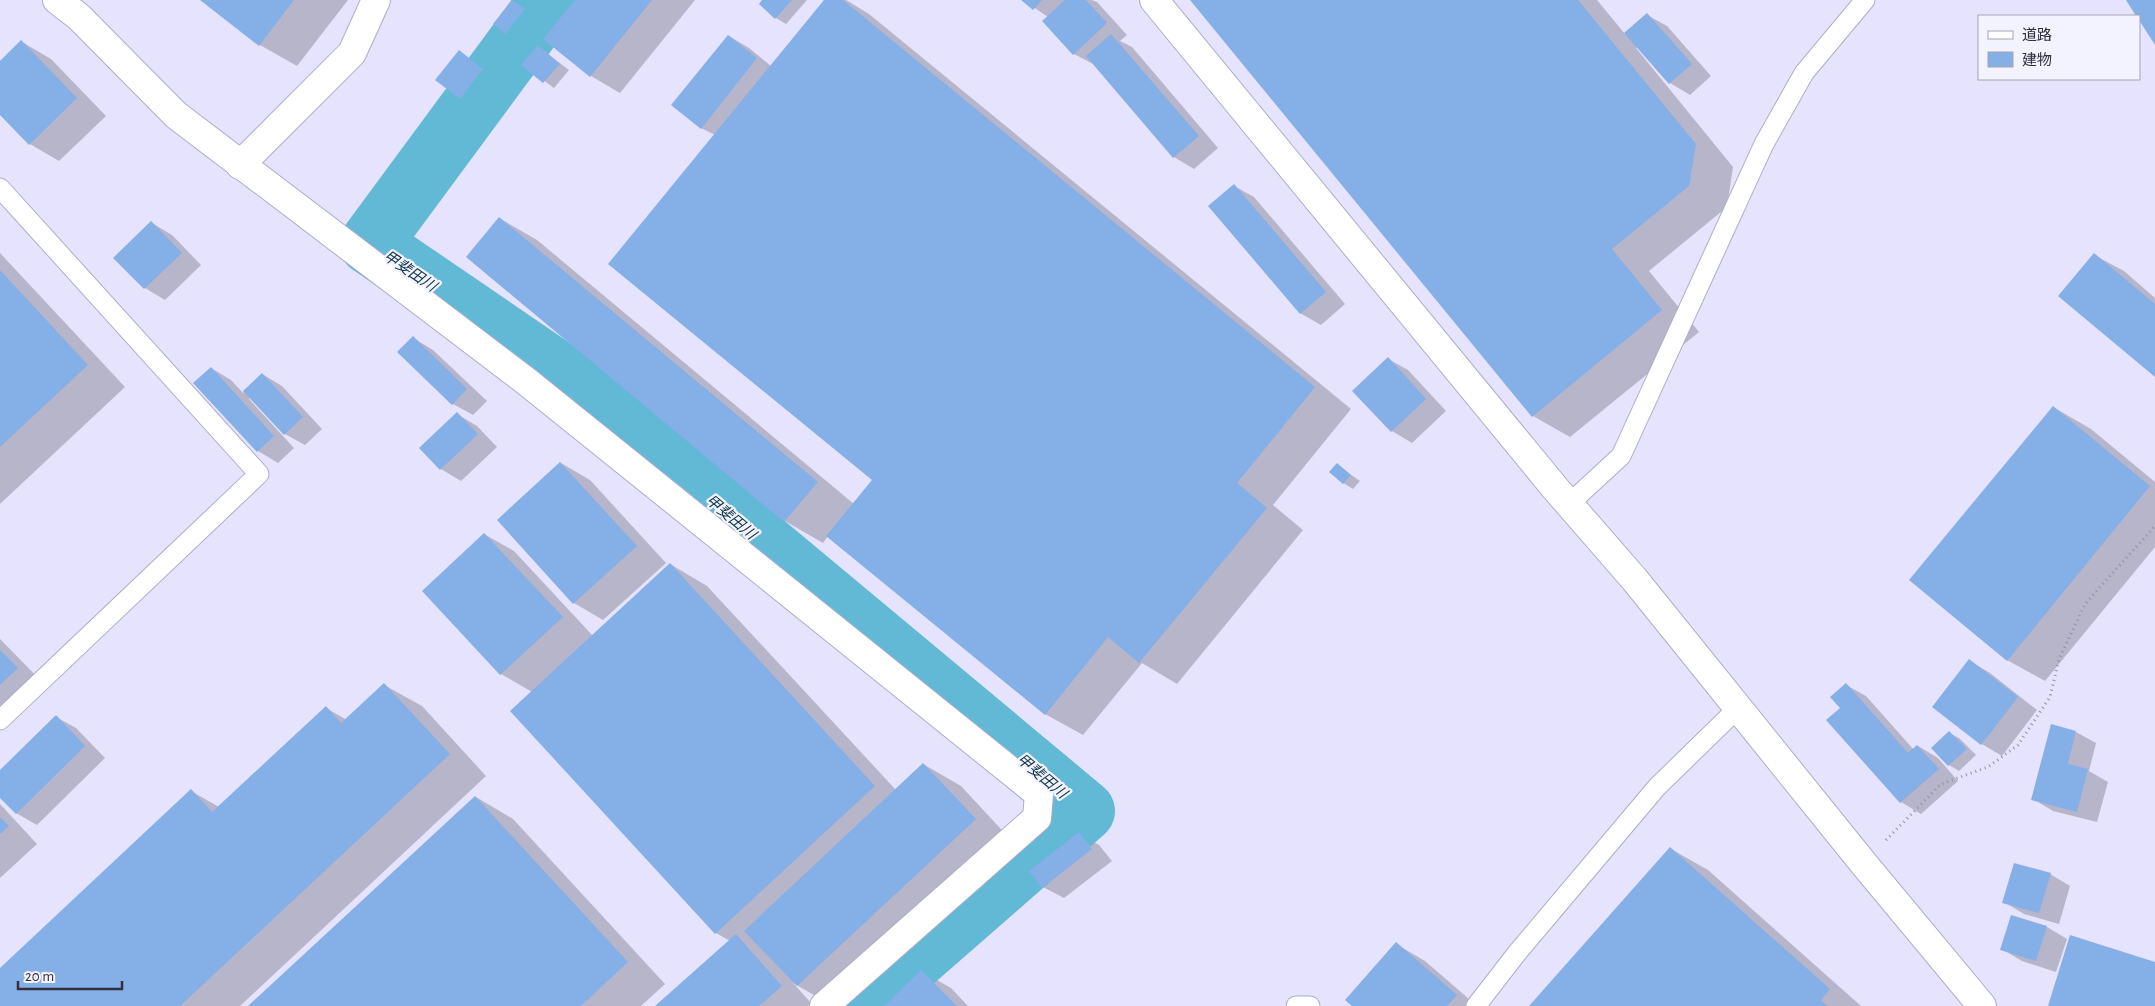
<svg xmlns="http://www.w3.org/2000/svg" width="2155" height="1006" font-family="'Alegreya Sans','Noto Sans JP',sans-serif">
<style>
.shadow{fill:#0003}
.lines{fill:none;stroke-linecap:round;stroke-linejoin:round}
.river{stroke:#61b9d6;stroke-width:62}
.building{fill:#85afe7}
.service-casing{stroke:#afacca;stroke-width:21}
.minor-casing{stroke:#afacca;stroke-width:30}
.path{stroke:#9290a4;stroke-width:3;stroke-dasharray:1 4;stroke-linecap:butt}
.service{stroke:#fff;stroke-width:19}
.minor{stroke:#fff;stroke-width:28}
.labels{text-anchor:middle;stroke-width:4.5;stroke-linejoin:round;paint-order:stroke}
.water-label{font-size:15px;font-style:italic;fill:#0e3744;stroke:#f3f2ff}
</style>
<rect width="100%" height="100%" fill="#e5e3fd"/>
<!-- shadow -->
<g class="shadow">
<path d="M202,0H348L297,66L260,45Z"/>
<path d="M577,0H695L620,93L591,76Z"/>
<path d="M764,0H807L786,24L776,18L760,4Z"/>
<path d="M825,0H846L869,14L1351,409L1273,505L1303,530L1177,684L1142,663L1083,735L1045,714L828,536L823,543L785,521L468,257L499,218L537,240L854,504L873,480L715,135L701,128L729,36L749,48L771,66Z"/>
<path d="M1023,0H1092L1097,2L1127,35L1120,41L1132,47L1218,148L1194,169L1174,157L1095,65L1074,54L1048,17Z"/>
<path d="M1192,0H1597L1625,34L1647,15L1667,26L1711,76L1690,95L1670,83L1638,47L1636,48L1733,167L1727,207L1649,271L1699,332L1570,437L1533,416Z"/>
<path d="M513,1L534,16L515,39L505,33Z"/>
<path d="M22,42L51,59L106,116L59,161L30,144L0,113V62Z"/>
<path d="M538,47L569,70L554,88L523,65Z"/>
<path d="M459,52L492,76L470,104L437,80Z"/>
<path d="M1234,186L1254,197L1345,304L1321,325L1300,313Z"/>
<path d="M152,223L172,235L201,265L165,300L145,288L115,258Z"/>
<path d="M0,253L125,387L0,504Z"/>
<path d="M2094,255L2124,271L2155,298V376Z"/>
<path d="M413,338L433,350L487,401L473,415L453,404Z"/>
<path d="M1388,359L1408,370L1446,411L1412,443L1392,431Z"/>
<path d="M211,368L231,380L243,393L262,374L282,386L322,429L305,445L285,434L250,397L249,399L294,448L278,463L258,451Z"/>
<path d="M2053,407L2091,429L2155,482V547L2045,681L2007,660Z"/>
<path d="M457,414L477,426L497,447L461,481L441,469L421,448Z"/>
<path d="M561,463L590,480L666,563L603,620L574,603Z"/>
<path d="M1337,465L1360,481L1353,489L1343,483Z"/>
<path d="M484,534L514,551L593,636L670,564L707,586L896,790L923,764L961,786L1012,841L833,1006L793,983L811,1003L808,1006H657L730,941L716,933L532,692L501,674Z"/>
<path d="M0,639L46,686L0,730Z"/>
<path d="M1970,661L1990,673L2037,710L2002,756L1982,744Z"/>
<path d="M384,685L422,706L486,776L240,1006H0V970L191,791L219,807L326,708L347,720Z"/>
<path d="M1846,685L1866,696L1914,750L1918,746L1938,758L1958,781L1921,814L1901,802L1828,721L1842,709Z"/>
<path d="M56,717L76,728L105,758L37,825L16,813L0,797V772Z"/>
<path d="M2052,726L2076,732L2096,743L2089,771L2108,782L2097,822L2053,811L2033,799Z"/>
<path d="M1949,733L1959,738L1976,755L1959,771L1949,765Z"/>
<path d="M476,797L513,819L665,984L641,1006H249Z"/>
<path d="M0,804L37,844L0,878Z"/>
<path d="M1079,834L1099,845L1112,861L1064,898L1043,887Z"/>
<path d="M1671,849L1708,870L1861,1006H1531Z"/>
<path d="M2050,874L2070,886L2059,924L2024,914L2004,902Z"/>
<path d="M2047,927L2067,939L2056,972L2022,961L2002,949Z"/>
<path d="M1396,944L1425,961L1477,1006H1353Z"/>
<path d="M921,971L951,988L968,1006H886Z"/>
</g>
<g class="lines">
<!-- river -->
<path class="river" d="M550,0L370,244L559,373L1084,811L861,1006"/>
</g>
<!-- building -->
<g class="building">
<path d="M200,0H294L259,46Z"/>
<path d="M512,0L525,9L505,34L493,24Z"/>
<path d="M575,0H652L590,77L543,39Z"/>
<path d="M762,0H792L775,19L759,4Z"/>
<path d="M824,0H843L1315,387L1237,483L1267,508L1139,663L1108,637L1045,715L826,536L872,480L608,264Z"/>
<path d="M1021,0H1042L1033,10Z"/>
<path d="M1065,0H1086L1107,23L1073,55L1042,21Z"/>
<path d="M1190,0H1578L1696,144L1689,186L1612,249L1662,310L1532,417Z"/>
<path d="M2126,0H2155V45L2139,20V16H2136Z"/>
<path d="M1647,13L1692,64L1669,84L1624,33Z"/>
<path d="M1111,34L1199,136L1173,158L1086,56Z"/>
<path d="M728,35L757,58L701,129L671,105Z"/>
<path d="M21,40L77,98L29,145L0,115V61Z"/>
<path d="M538,45L560,64L543,83L521,65Z"/>
<path d="M459,50L483,69L460,99L435,80Z"/>
<path d="M1234,184L1326,292L1300,314L1208,206Z"/>
<path d="M499,217L818,482L784,522L466,257Z"/>
<path d="M151,221L182,253L144,289L113,258Z"/>
<path d="M2094,253L2155,304V377L2058,296Z"/>
<path d="M0,270L88,365L0,447Z"/>
<path d="M413,336L467,389L452,405L397,352Z"/>
<path d="M1388,357L1426,399L1391,432L1352,391Z"/>
<path d="M211,367L274,436L257,452L193,383Z"/>
<path d="M262,373L303,417L284,435L243,391Z"/>
<path d="M2053,406L2150,486L2007,661L1909,580Z"/>
<path d="M457,412L478,434L440,470L419,448Z"/>
<path d="M560,462L637,546L573,604L497,520Z"/>
<path d="M1337,463L1351,475L1343,484L1329,472Z"/>
<path d="M484,533L563,617L500,675L422,591Z"/>
<path d="M670,563L875,786L715,934L510,711Z"/>
<path d="M0,650L18,668L0,685Z"/>
<path d="M1969,659L2018,697L1981,745L1932,707Z"/>
<path d="M384,683L450,754L180,1006H0V968L191,789L212,812L326,706L341,723Z"/>
<path d="M1846,683L1908,753L1917,745L1939,769L1900,803L1826,720L1840,708L1830,697Z"/>
<path d="M56,715L85,746L16,814L0,798V770Z"/>
<path d="M2051,724L2076,731L2068,764L2088,769L2077,812L2031,800Z"/>
<path d="M1949,731L1967,749L1948,766L1931,748Z"/>
<path d="M923,763L976,819L797,986L744,931Z"/>
<path d="M475,796L628,962L581,1006H248Z"/>
<path d="M0,817L9,826L0,834Z"/>
<path d="M1079,832L1092,849L1042,888L1029,871Z"/>
<path d="M1670,847L1830,989L1821,1000L1827,1006H1529Z"/>
<path d="M2014,863L2051,873L2039,913L2002,903Z"/>
<path d="M2011,915L2047,926L2036,961L2000,950Z"/>
<path d="M736,934L782,986L759,1006H655Z"/>
<path d="M2070,935L2155,962V1006H2048Z"/>
<path d="M1396,942L1457,995L1447,1006H1352L1345,1000Z"/>
<path d="M921,970L957,1006H884Z"/>
</g>
<g class="lines">
<defs>
<g id="service">
<path d="M0,188L259,474L0,720"/>
<path d="M1569,504L1621,456L1764,144L1804,73L1865,0"/>
<path d="M1296,1006H1310"/>
<path d="M1476,1006L1517,953L1657,787L1738,708"/>
</g>
<g id="minor">
<path d="M57,0L79,17L176,115L526,381L1039,794L1037,818L824,1006"/>
<path d="M1154,0L1555,488L1635,580L1864,864L1982,1006"/>
<path d="M240,165L352,53L376,0"/>
</g>
</defs>
<!-- service casing -->
<use href="#service" class="service-casing"/>
<!-- minor casing -->
<use href="#minor" class="minor-casing"/>
<!-- path -->
<path class="path" d="M1886,840L1941,784L1988,767L2018,745L2050,697L2059,659L2085,604L2155,526"/>
<!-- service -->
<use href="#service" class="service"/>
<!-- minor -->
<use href="#minor" class="minor"/>
</g>
<g class="labels">
<!-- water labels -->
<g class="water-label">
<text transform="translate(410 271) rotate(34)" y="5">甲斐田川</text>
<text transform="translate(731 517) rotate(40)" y="5">甲斐田川</text>
<text transform="translate(1042 776) rotate(40)" y="5">甲斐田川</text>
</g>
</g>
<!-- legend -->
<rect x="1978" y="15" width="162" height="65" fill="#f3f2ff" stroke="#a6a4b1"/>
<rect x="1988" y="31" width="25" height="8" fill="#ffffff" stroke="#a6a4b1"/>
<text x="2022" y="40" font-size="15" fill="#32303d">道路</text>
<rect x="1988" y="52" width="25" height="15" fill="#85afe7" stroke="#a6a4b1"/>
<text x="2022" y="65" font-size="15" fill="#32303d">建物</text>
<!-- scale -->
<path d="M18 981v8h104v-8" fill="none" stroke="#32303d" stroke-width="2.5"/>
<text x="25" y="981" font-size="15" fill="#32303d" stroke="#f3f2ff" stroke-width="4" paint-order="stroke">20 m</text>
</svg>
